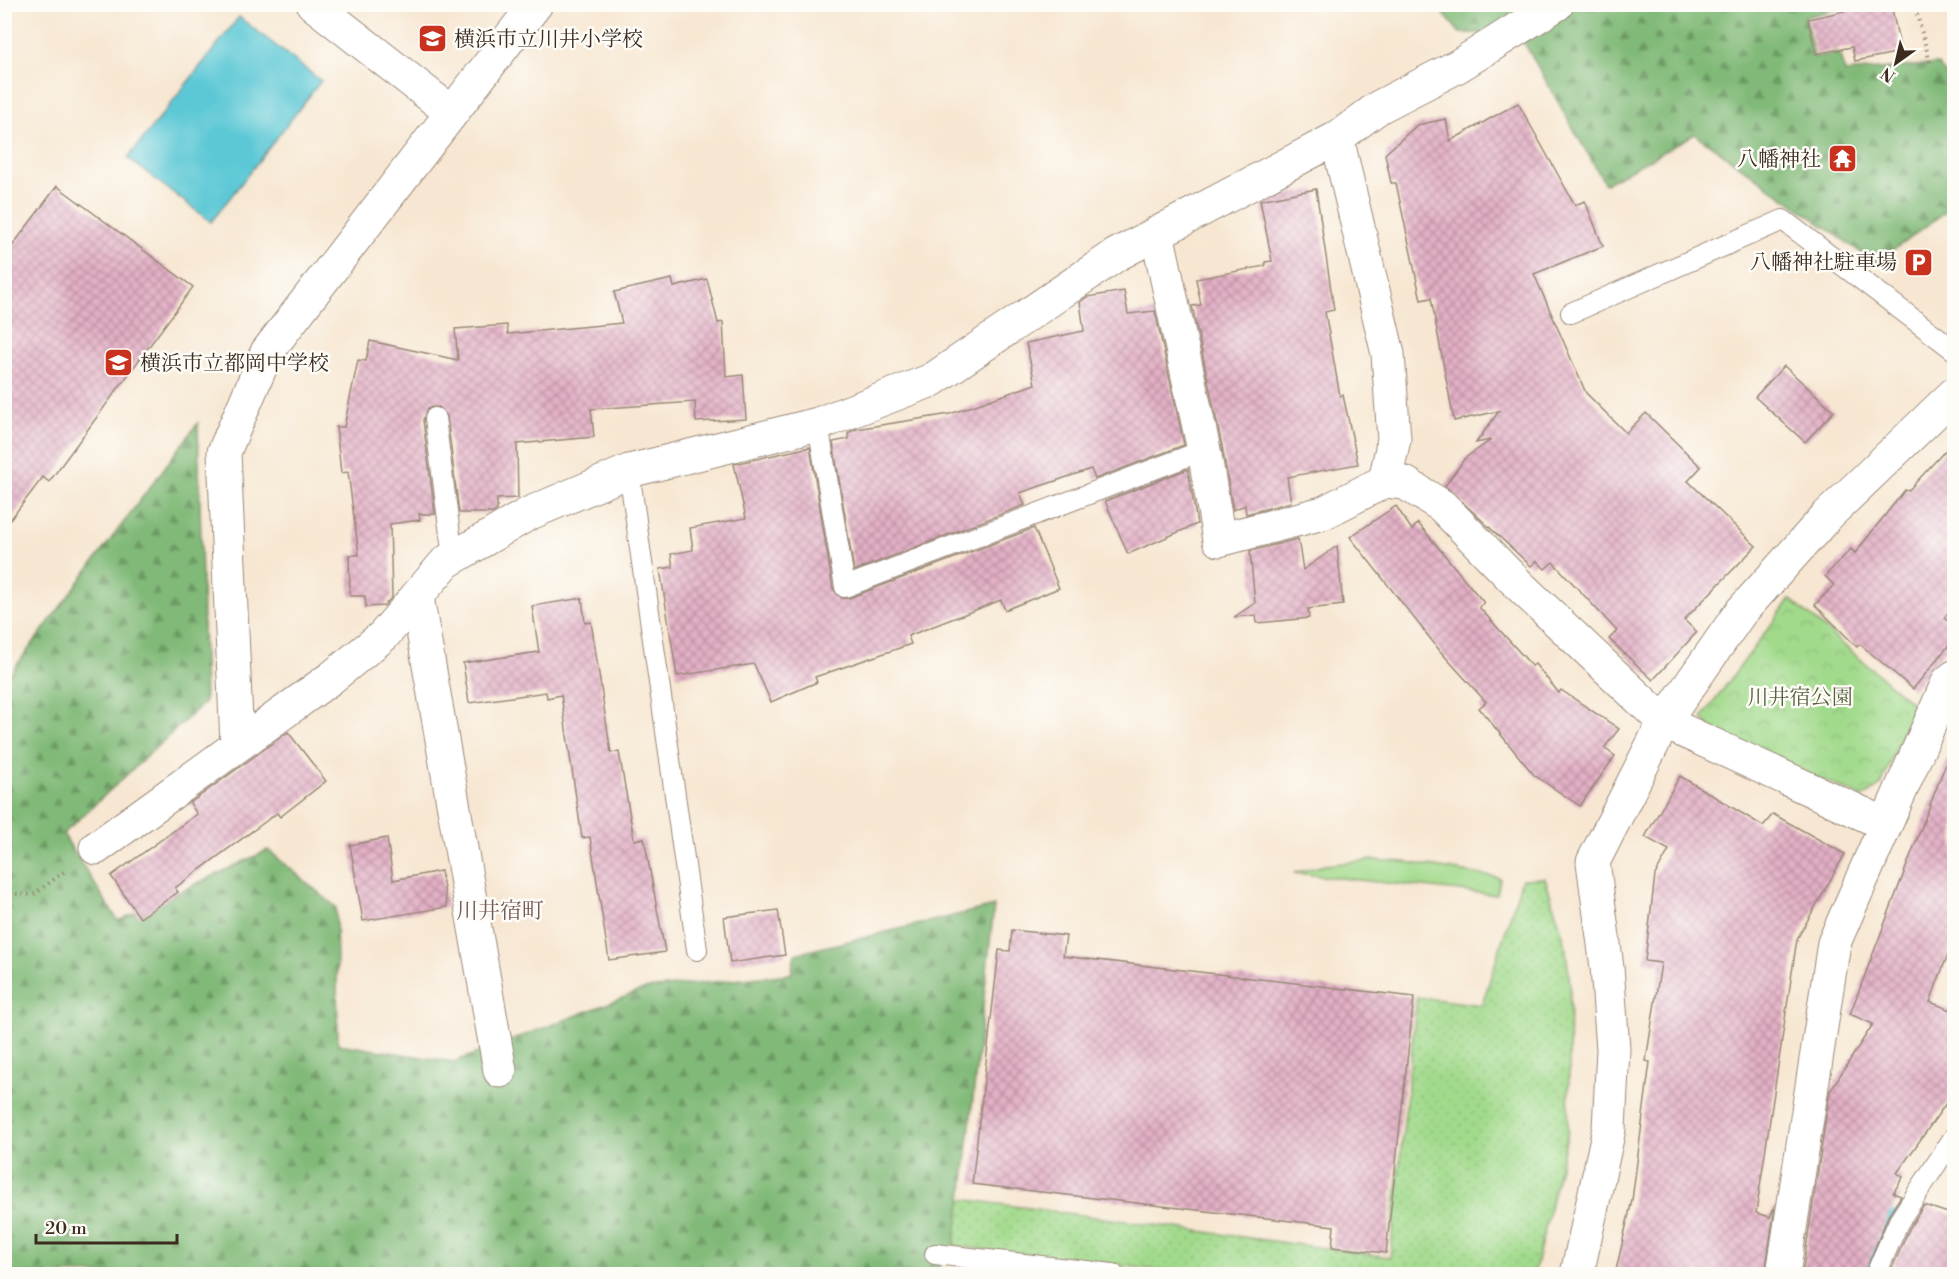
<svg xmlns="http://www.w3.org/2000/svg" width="1959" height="1279" font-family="'Libre Bodoni','Noto Serif JP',serif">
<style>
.grass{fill:#a2da8c;stroke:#6e8255;stroke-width:1.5}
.forest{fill:url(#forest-firs);stroke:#5e724b;stroke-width:1.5}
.park{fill:url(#park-crowns);stroke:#6e8255;stroke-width:1.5}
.garden{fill:url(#garden-dots);stroke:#6e8255;stroke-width:1.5}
.water{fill:#5cc8d5;stroke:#4c797a;stroke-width:1.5}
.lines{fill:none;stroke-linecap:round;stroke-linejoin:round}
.stream{stroke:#5cc8d5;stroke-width:14}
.building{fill:url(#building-cross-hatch)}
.service-casing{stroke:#998878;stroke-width:22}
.minor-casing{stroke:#998878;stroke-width:35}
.path{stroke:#998878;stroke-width:4;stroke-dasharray:1.5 4.5;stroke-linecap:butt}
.service{stroke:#fff;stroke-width:20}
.minor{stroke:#fff;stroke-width:33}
.labels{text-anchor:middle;stroke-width:5;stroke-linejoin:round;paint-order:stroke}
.poi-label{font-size:21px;fill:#3b2a1e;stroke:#fdfcf7;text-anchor:start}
.park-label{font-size:21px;fill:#5a5f3f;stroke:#fdfcf7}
.neighbourhood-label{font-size:22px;fill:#765959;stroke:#fdfcf7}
</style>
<defs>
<pattern id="forest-firs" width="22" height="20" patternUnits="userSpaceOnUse" patternTransform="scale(1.5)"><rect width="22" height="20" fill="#81ba78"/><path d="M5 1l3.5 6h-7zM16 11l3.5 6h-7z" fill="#6b9762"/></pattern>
<pattern id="park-crowns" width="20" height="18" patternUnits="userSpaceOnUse" patternTransform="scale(1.5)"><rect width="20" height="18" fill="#a2da8c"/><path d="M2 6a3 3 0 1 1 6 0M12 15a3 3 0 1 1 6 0" fill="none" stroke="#8cbb78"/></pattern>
<pattern id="garden-dots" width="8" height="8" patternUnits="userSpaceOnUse" patternTransform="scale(1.5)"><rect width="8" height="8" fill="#a2da8c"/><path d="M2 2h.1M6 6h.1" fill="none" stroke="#8cbb78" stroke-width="1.8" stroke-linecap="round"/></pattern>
<pattern id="building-cross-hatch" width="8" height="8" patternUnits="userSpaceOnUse" patternTransform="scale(1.5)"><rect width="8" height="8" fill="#e3b0c6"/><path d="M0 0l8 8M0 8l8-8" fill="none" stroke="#b98fa0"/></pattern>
</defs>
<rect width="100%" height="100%" fill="#fdfcf7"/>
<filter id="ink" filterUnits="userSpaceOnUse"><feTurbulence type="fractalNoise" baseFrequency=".0167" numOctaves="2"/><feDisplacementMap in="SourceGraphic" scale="12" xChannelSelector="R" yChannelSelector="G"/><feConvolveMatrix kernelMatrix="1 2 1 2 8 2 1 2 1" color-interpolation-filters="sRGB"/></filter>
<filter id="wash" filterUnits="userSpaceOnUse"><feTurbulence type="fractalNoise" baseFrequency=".008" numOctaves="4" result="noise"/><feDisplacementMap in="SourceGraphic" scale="24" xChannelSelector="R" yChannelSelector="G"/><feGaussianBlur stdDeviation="1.35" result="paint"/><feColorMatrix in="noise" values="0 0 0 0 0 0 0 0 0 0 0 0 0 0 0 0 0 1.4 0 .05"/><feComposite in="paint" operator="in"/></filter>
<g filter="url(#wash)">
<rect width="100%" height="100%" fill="#f7e7d2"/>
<!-- grass -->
<path class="grass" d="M1372,860L1406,862L1500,878L1497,895L1294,873L1325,865Z"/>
<!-- forest -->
<g class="forest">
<path d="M1436,5H1839L1840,9L1805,17L1814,57L1839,53L1845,72L1937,64L1954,84V205L1883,258L1880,266L1695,134L1605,184L1519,34L1460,33Z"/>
<path d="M198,423L205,702L63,834L118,921L268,850L336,907L338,1044L454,1062L646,989L791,974L795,954L994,906L962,1199L954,1246L938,1268L939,1274H5L4,682Z"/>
</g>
<!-- park -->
<path class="park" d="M1790,599L1914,705L1881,785L1863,797L1719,737L1702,718Z"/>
<!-- garden -->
<path class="garden" d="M1545,878L1565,942L1570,986L1568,1132L1534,1274H1192L954,1246L962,1199L1390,1257L1417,997L1482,1005L1522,879Z"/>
<!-- water -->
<path class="water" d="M239,17L321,81L211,222L128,158Z"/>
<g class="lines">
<!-- stream -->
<path class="stream" d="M1865,1274L1867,1257L1893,1218"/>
</g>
<g id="blocks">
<!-- building -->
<g class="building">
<path d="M1843,4H1891L1901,52L1855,61L1852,47L1816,54L1808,19L1845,11Z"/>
<path d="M1518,103L1575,205L1585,201L1603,246L1534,274L1586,393L1626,433L1646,413L1701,467L1688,481L1756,546L1684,620L1697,632L1653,680L1609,639L1617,631L1553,562L1545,569L1537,561L1531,566L1445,486L1465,458L1491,440L1476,443L1499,411L1454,421L1431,298L1421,300L1396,183H1391L1385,154L1417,125L1446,119L1450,141Z"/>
<path d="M57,186L193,287L49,482L43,477L4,528V257Z"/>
<path d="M1316,189L1334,310L1325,312L1340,396L1343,395L1358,464L1287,477L1291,502L1246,514L1245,505L1233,510L1222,446L1192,306L1201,305L1196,279L1265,266V262L1272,261L1260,200Z"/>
<path d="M672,279L674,287L707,279L718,323L723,322L726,377L743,375L746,419L696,422L695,402L591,409L594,437L517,444L518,498L497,499V510L493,513H459L447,416L439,407L428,408L423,420L435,514H419L420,520L390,524L392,597L384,606L366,607L365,596H350L349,555H359L348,472L341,473L336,427H344L358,360L366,361L370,341L458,360L455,329L507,325L508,334L622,323L614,292Z"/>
<path d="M1124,291L1128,314L1155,311L1184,445L1095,479L1091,469L1020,493L1025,505L854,571L833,442L849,439L848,433L856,429L950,414L1035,384L1026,343L1084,331L1080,302L1087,297Z"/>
<path d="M1784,366L1834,411L1805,442L1755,397Z"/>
<path d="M1954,441V606L1944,618L1954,626V639L1913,689L1860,644L1857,647L1815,605L1834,585L1825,576L1851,549L1855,553L1905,490L1908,491Z"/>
<path d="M810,447L833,589L842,598H849L1034,528L1059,588L1005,610L1001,600L908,636L911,644L815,677L817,682L771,702L754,664L677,676L660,569L673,567L671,554L693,550L690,528L746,518L734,464Z"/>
<path d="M1188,469L1197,524L1128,554L1105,501Z"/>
<path d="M1396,506L1412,530L1418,523L1484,603L1479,607L1532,666L1535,664L1559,693L1561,690L1619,729L1604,748L1615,756L1580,806L1534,775L1479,708L1486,702L1440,651L1350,537Z"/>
<path d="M1298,539L1303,570L1337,546L1343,605L1308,609L1309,618L1257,623L1256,615L1234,617L1255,603L1250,551Z"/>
<path d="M582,598L585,623L591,622L611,753L619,752L634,840L644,838L665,952L609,960L590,837L582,838L561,695L547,698L546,692L469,703L463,663L539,652L532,606Z"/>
<path d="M288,732L326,781L280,817L277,813L175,888L178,892L140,918L111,876L197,814L190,803Z"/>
<path d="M1951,750H1954V938L1930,1002L1954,1011V1092L1897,1173L1903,1177L1893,1193L1901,1196L1888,1216L1864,1275H1802L1830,1091L1873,1024L1850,1014Z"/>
<path d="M1680,776L1763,826L1773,814L1845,854L1797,939L1756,1213L1770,1217L1775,1204L1765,1275H1615L1632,1200L1650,1062L1646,1061L1661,963L1645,961L1655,875L1669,850L1645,837Z"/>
<path d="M387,838L393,880L441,871L447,907L363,921L350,845Z"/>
<path d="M778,910L785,955L730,963L724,917Z"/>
<path d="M1012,930L1066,936L1063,956L1414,997L1386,1253L1332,1247L1334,1226L972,1184L999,950L1010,951Z"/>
<path d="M1924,1205L1954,1215V1275H1889L1910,1227Z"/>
</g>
</g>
</g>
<g filter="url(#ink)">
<use href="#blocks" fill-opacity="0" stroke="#998878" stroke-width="1.5"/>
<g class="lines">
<defs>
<g id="service">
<path d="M1571,313L1783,220L1954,350"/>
<path d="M435,418L453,558"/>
<path d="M818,424L845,587L1204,450"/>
<path d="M629,471L697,950"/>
<path d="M935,1254L1113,1274"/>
<path d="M1876,1274L1899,1221L1954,1137"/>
</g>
<g id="minor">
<path d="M313,4L451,112"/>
<path d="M1337,138L1388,354L1394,439L1385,481L1405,483L1442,506L1519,585L1664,722L1885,824"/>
<path d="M1157,233L1204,450L1219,540L1323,513L1385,481"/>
<path d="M417,597L500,1071"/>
<path d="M237,744L224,452L267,352L536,4"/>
<path d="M96,848L331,678L383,636L446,562L528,514L629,471L818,424L932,380L1116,255L1337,138L1379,107L1458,66L1557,4"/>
<path d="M1577,1274L1609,1129L1613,1049L1607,967L1593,862L1664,722L1740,613L1827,516L1954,394"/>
<path d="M1783,1274L1834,943L1948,682L1954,677"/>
</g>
</defs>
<!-- service casing -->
<use href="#service" class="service-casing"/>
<!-- minor casing -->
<use href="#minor" class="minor-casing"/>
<!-- path -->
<g class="path">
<path d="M1930,62L1916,11L1941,4"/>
<path d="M4,893L33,895L65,871"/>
</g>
<!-- service -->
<use href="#service" class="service"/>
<!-- minor -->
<use href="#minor" class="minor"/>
</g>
</g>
<!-- icons -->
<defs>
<symbol id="school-square" viewBox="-11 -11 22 22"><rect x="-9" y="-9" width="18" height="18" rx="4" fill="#c8321e" stroke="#fdfcf7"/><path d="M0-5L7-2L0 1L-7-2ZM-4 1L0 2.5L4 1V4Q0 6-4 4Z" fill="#fff"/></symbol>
<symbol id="temple-square" viewBox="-11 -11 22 22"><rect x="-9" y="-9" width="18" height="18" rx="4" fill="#c8321e" stroke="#fdfcf7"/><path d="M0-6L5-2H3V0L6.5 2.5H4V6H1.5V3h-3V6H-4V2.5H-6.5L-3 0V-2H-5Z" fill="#fff"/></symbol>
<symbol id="parking-square" viewBox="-11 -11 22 22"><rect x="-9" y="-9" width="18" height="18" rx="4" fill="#c8321e" stroke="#fdfcf7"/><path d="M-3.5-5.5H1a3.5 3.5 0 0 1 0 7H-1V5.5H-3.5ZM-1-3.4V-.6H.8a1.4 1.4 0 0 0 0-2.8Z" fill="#fff"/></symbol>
</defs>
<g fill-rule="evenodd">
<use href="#school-square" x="416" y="22" width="33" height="33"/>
<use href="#temple-square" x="1826" y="142" width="33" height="33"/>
<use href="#parking-square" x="1902" y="246" width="33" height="33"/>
<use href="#school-square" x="102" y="346" width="33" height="33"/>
</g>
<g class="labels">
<!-- poi labels -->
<g class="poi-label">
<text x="454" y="46">横浜市立川井小学校</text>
<text x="1821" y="166" text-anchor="end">八幡神社</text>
<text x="1897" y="269" text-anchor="end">八幡神社駐車場</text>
<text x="140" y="370">横浜市立都岡中学校</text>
</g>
<!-- park labels -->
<g class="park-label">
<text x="1800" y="704">川井宿公園</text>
</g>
<!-- neighbourhood labels -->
<g class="neighbourhood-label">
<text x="500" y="918">川井宿町</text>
</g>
</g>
<!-- margin -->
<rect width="1959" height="1279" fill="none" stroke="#fdfcf7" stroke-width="24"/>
<!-- north arrow -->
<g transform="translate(1896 63) rotate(214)" stroke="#fdfcf7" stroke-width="4.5" paint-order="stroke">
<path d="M0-4.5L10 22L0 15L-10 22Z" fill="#3b2a1e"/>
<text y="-9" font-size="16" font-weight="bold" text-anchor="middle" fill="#3b2a1e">N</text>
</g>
<!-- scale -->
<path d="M36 1234v9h141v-9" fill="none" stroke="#3b2a1e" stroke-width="3"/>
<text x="45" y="1234" font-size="18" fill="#3b2a1e" stroke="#fdfcf7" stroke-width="4.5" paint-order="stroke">20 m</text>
</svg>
